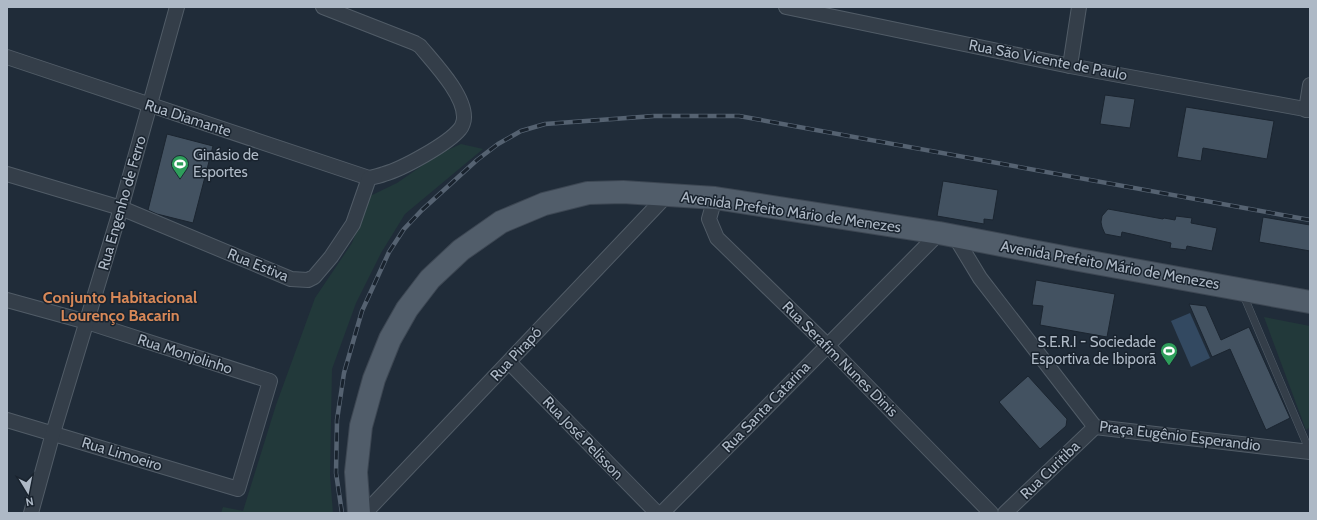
<svg xmlns="http://www.w3.org/2000/svg" width="1317" height="520" font-family="Cabin,sans-serif">
<style>
.green{fill:#22393a}
.water{fill:#334961}
.building{fill:#435261;stroke:#1b2530}
.lines{fill:none;stroke-linecap:round;stroke-linejoin:round}
.lane-casing{stroke:#515c67;stroke-width:8}
.street-casing{stroke:#515c67;stroke-width:16}
.primary-casing{stroke:#3d4753;stroke-width:24}
.lane{stroke:#343e49;stroke-width:7}
.street{stroke:#343e49;stroke-width:14}
.primary{stroke:#515d6a;stroke-width:22}
.rail-casing{stroke:#556271;stroke-width:4.5}
.rail{stroke:#19232e;stroke-width:3;stroke-dasharray:9;stroke-linecap:butt}
.labels{text-anchor:middle;stroke-width:3;stroke-linejoin:round;paint-order:stroke}
.street-label{font-size:15px;fill:#aeb9c6;stroke:#19232e}
.poi-label{font-size:15px;fill:#aeb9c6;stroke:#19232e;text-anchor:start}
.neighbourhood-label{font-size:16px;font-weight:bold;fill:#d78858;stroke:#19232e}
</style>
<rect width="100%" height="100%" fill="#202c39"/>
<!-- green -->
<g class="green">
<path d="M461,144L483,149L405,214L381,253L356,303L332,369L330,475L333,513H221L223,507L243,511L276,405L315,298L352,243L370,196L397,183L439,154Z"/>
<path d="M1264,317L1310,326V427L1306,430Z"/>
</g>
<!-- water -->
<path class="water" d="M1190,313L1210,358L1191,367L1171,321Z"/>
<!-- building -->
<g class="building">
<path d="M1105,95L1135,99L1130,128L1100,124Z"/>
<path d="M1186,107L1274,121L1267,159L1203,148L1201,161L1177,157Z"/>
<path d="M167,134L213,146L193,223L157,214L148,210Z"/>
<path d="M943,181L998,190L993,220L984,219V224L937,216Z"/>
<path d="M1108,209L1163,219L1164,218L1175,220L1176,216L1192,218L1191,223L1217,228L1212,251L1187,246L1186,250L1170,248L1171,243L1122,232L1121,237L1105,234L1102,227L1101,222L1102,216Z"/>
<path d="M1263,217L1310,225V251L1259,242Z"/>
<path d="M1036,280L1115,294L1107,337L1040,325L1043,306L1032,305Z"/>
<path d="M1189,304L1206,306L1221,340L1249,327L1290,418L1266,430L1230,349L1212,357Z"/>
<path d="M1028,376L1067,419L1066,426L1040,449L999,402Z"/>
</g>
<g class="lines">
<defs>
<path id="lane" d="M1243,294L1310,452"/>
<g id="street">
<path d="M786,7L1070,66L1310,110"/>
<path d="M7,57L369,178"/>
<path d="M1070,66L1079,7"/>
<path d="M1306,110L1310,85"/>
<path d="M7,174L121,208L291,279L308,280L314,277L331,257L353,224L369,178C374,177 379,176 384,174C402,169 448,144 460,129C462,127 464,121 464,118C465,95 434,63 420,46L415,43L323,7"/>
<path d="M715,198L709,219L717,238L827,345L991,513"/>
<path d="M954,235L980,278L1095,427L1310,452"/>
<path d="M7,300L87,322L270,381L238,489L7,420"/>
<path d="M509,362L657,513"/>
<path d="M31,513L53,433L121,208L177,7"/>
<path d="M365,513L667,195"/>
<path d="M662,513L939,233"/>
<path d="M1005,513L1095,427"/>
</g>
<path id="primary" d="M359,513L356,472L361,426L374,379L390,339L407,309L430,279L461,250L501,222L544,204L588,193L623,192L715,198L939,233L1079,260L1310,302"/>
</defs>
<!-- lane casing -->
<use href="#lane" class="lane-casing"/>
<!-- street casing -->
<use href="#street" class="street-casing"/>
<!-- primary casing -->
<use href="#primary" class="primary-casing"/>
<!-- lane -->
<use href="#lane" class="lane"/>
<!-- street -->
<use href="#street" class="street"/>
<!-- primary -->
<use href="#primary" class="primary"/>
<defs>
<path id="rail" d="M342,513L336,473L337,420L344,373L362,311L389,252L404,229L422,210L477,160L498,144L521,131L545,124L654,116H739L1310,220"/>
</defs>
<!-- rail casing -->
<use href="#rail" class="rail-casing"/>
<!-- rail -->
<use href="#rail" class="rail"/>
</g>
<!-- icons -->
<defs>
<symbol id="stadium-pin" viewBox="-11 -11 22 30"><path d="M0 17L-7.5 6A9.5 9.5 0 1 1 7.5 6Z" fill="#2e9e5b" stroke="#19232e"/><path d="M0-5a6.5 5 0 1 0 0 10a6.5 5 0 1 0 0-10ZM-3.5-1.8h7v3.6h-7Z" fill="#fff"/></symbol>
</defs>
<g fill-rule="evenodd">
<use href="#stadium-pin" x="170" y="154" width="20" height="27"/>
<use href="#stadium-pin" x="1159" y="341" width="20" height="27"/>
</g>
<g class="labels">
<!-- street labels -->
<g class="street-label">
<text transform="translate(1048 60) rotate(11)" y="5">Rua São Vicente de Paulo</text>
<text transform="translate(188 118) rotate(18)" y="5">Rua Diamante</text>
<text transform="translate(122 203) rotate(-74)" y="5">Rua Engenho de Ferro</text>
<text transform="translate(791 212) rotate(8)" y="5">Avenida Prefeito Mário de Menezes</text>
<text transform="translate(258 265) rotate(22)" y="5">Rua Estiva</text>
<text transform="translate(1110 265) rotate(10)" y="5">Avenida Prefeito Mário de Menezes</text>
<text transform="translate(185 354) rotate(18)" y="5">Rua Monjolinho</text>
<text transform="translate(516 354) rotate(-47)" y="5">Rua Pirapó</text>
<text transform="translate(840 359) rotate(45)" y="5">Rua Serafim Nunes Dinis</text>
<text transform="translate(766 407) rotate(-46)" y="5">Rua Santa Catarina</text>
<text transform="translate(1180 436) rotate(7)" y="5">Praça Eugênio Esperandio</text>
<text transform="translate(583 438) rotate(46)" y="5">Rua José Pelisson</text>
<text transform="translate(122 454) rotate(17)" y="5">Rua Limoeiro</text>
<text transform="translate(1050 470) rotate(-44)" y="5">Rua Curitiba</text>
</g>
<!-- poi labels -->
<g class="poi-label">
<text x="193" y="160">Ginásio de<tspan x="193" dy="17">Esportes</tspan></text>
<text x="1156" y="347" text-anchor="end">S.E.R.I - Sociedade<tspan x="1156" dy="17">Esportiva de Ibiporã</tspan></text>
</g>
<!-- neighbourhood labels -->
<g class="neighbourhood-label">
<text x="120" y="303">Conjunto Habitacional<tspan x="120" dy="18">Lourenço Bacarin</tspan></text>
</g>
</g>
<!-- border -->
<rect width="1317" height="520" fill="none" stroke="#aeb9c6" stroke-width="16"/>
<!-- north arrow -->
<g transform="translate(28 492) rotate(170)" stroke="#19232e" stroke-width="3" paint-order="stroke">
<path d="M0-3L7 15L0 10L-7 15Z" fill="#aeb9c6"/>
<text y="-6" font-size="11" font-weight="bold" text-anchor="middle" fill="#aeb9c6">N</text>
</g>
</svg>
